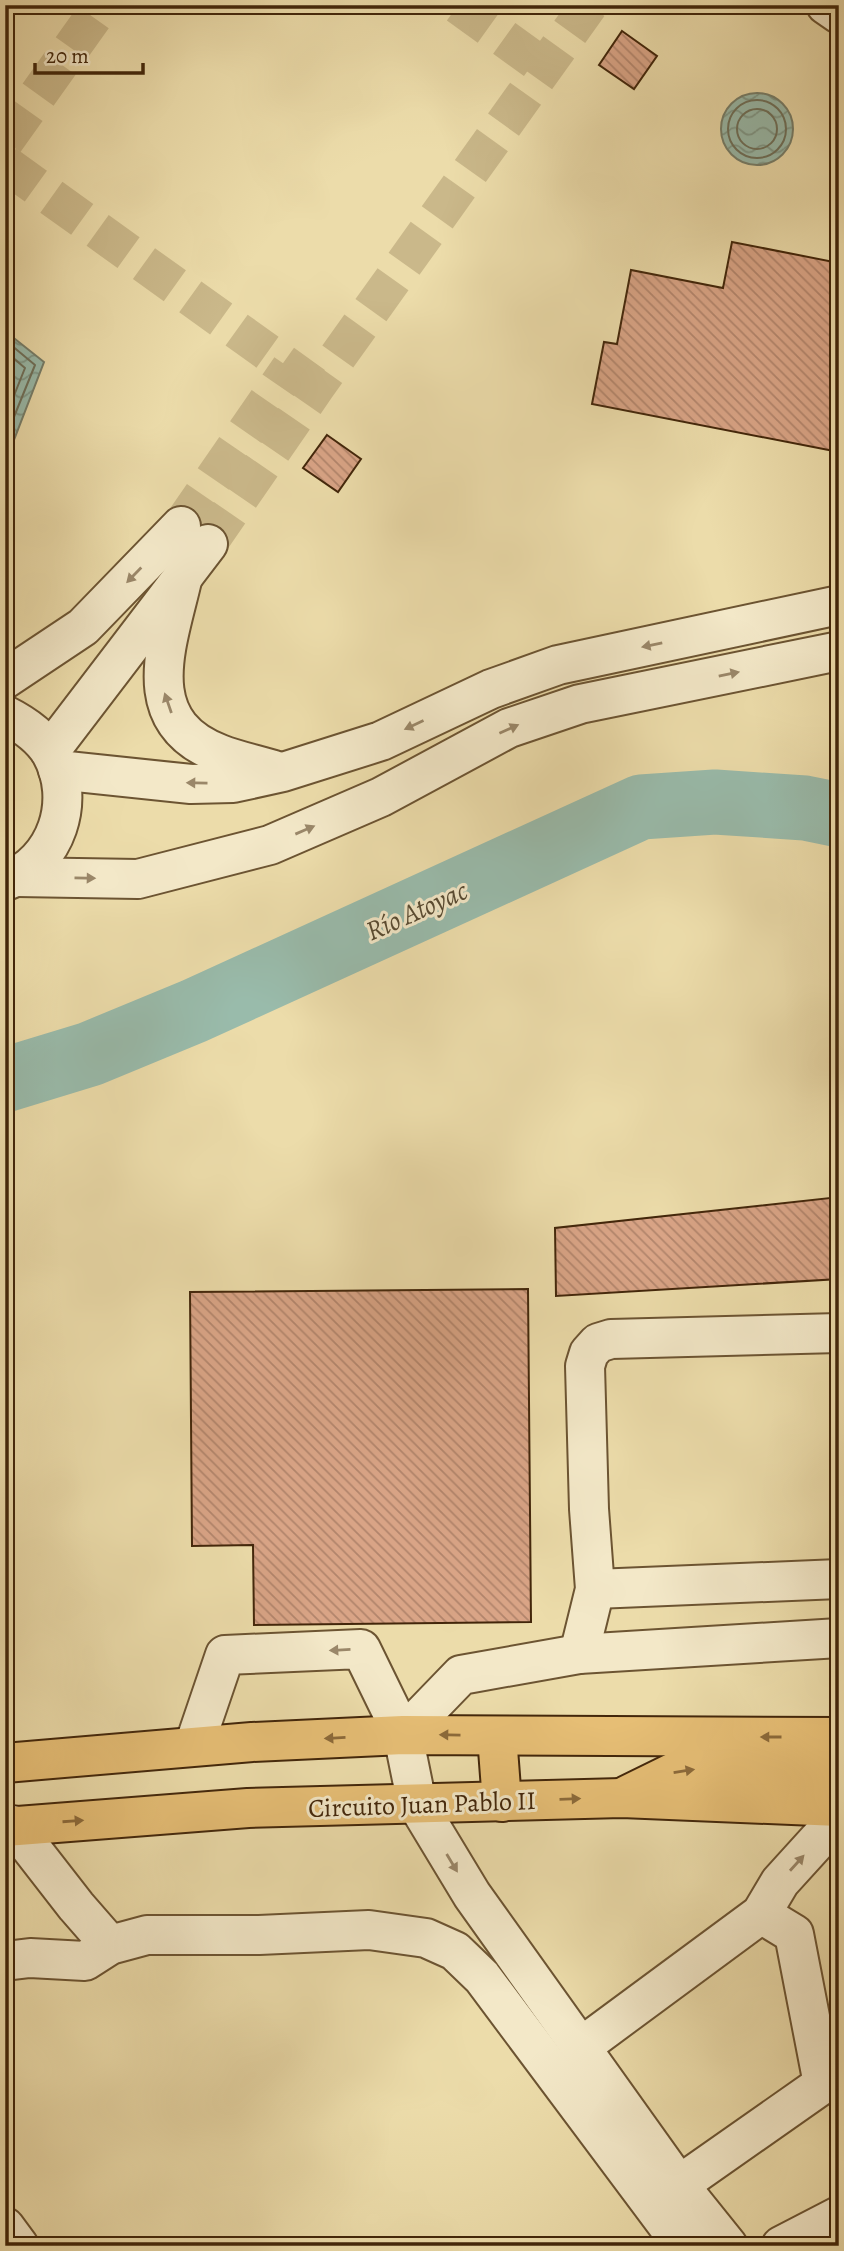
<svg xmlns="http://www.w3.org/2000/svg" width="844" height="2251" font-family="Alegreya,serif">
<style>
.water{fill:url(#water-waves);stroke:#767f6b;stroke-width:2}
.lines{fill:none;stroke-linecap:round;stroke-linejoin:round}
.shore{stroke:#6e705a;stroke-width:2}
.river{stroke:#99bbab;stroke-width:65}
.building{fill:url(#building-back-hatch);stroke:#42260a;stroke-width:2}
.minor-tunnel{stroke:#cab88a;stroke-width:38;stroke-dasharray:38 19;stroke-linecap:butt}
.minor-casing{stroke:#6c5432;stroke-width:42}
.major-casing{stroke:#42260a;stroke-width:42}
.minor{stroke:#f3e8c8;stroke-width:38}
.major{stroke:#e6be75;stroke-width:38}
.oneway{fill:#9a8769}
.oneway2{fill:#8c6a3a}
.labels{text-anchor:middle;stroke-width:6;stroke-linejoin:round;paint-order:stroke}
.street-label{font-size:26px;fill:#42260a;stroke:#f3e8c8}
.water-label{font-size:28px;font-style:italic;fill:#584b32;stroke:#f3e8c8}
</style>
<defs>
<pattern id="water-waves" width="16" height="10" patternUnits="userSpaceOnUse" patternTransform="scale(1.75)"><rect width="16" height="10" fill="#99bbab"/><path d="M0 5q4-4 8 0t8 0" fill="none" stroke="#7e9889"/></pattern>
<pattern id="building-back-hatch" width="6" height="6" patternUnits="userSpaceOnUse" patternTransform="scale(1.75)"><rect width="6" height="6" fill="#d9a486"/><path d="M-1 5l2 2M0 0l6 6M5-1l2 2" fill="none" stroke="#b2856c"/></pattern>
</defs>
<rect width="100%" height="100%" fill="#ecdcaa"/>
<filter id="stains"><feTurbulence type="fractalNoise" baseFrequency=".00286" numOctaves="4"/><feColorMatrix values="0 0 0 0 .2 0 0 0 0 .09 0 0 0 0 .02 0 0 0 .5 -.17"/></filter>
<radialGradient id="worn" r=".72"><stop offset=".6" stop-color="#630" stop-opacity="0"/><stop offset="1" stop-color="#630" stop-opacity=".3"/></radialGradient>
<!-- water -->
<g class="water">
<circle cx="757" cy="129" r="36"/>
<path d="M5,331L44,362L12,445L5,446Z"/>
</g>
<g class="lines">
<!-- shore -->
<g class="shore">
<circle cx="757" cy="129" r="29"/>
<circle cx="757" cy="129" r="20"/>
<path d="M5,340L35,365L5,439"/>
<path d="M5,351L25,368L5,418"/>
</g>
<!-- river -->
<path class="river" d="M5,1080L90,1054L194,1011L641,807L715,802L805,808L839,815"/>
</g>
<!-- building -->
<g class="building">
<path d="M622,31L657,56L634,89L599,65Z"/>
<path d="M732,242L839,263V452L592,404L604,342L617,344L631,270L723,288Z"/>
<path d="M327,435L361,459L338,492L303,468Z"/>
<path d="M839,1197V1279L556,1296L555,1228Z"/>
<path d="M528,1289L531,1622L254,1625L253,1545L192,1546L190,1292Z"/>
</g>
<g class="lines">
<!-- minor-tunnel -->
<g class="minor-tunnel">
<path d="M458,5L544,67"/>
<path d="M5,141L102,5"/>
<path d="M5,164L316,387"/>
<path d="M181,526L290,368"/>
<path d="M208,544L316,387L589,5"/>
</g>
<defs>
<g id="minor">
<path d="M826,5L839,14"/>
<path d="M183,576C168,643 134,721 220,754C238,761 258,765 277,771"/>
<path d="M5,679L83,627L181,526"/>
<path d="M5,715C23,724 40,735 51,753C77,800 57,862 6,881"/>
<path d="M50,751L208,544"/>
<path d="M58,770L191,784L233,783L283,772L381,741L491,689L558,665L839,605"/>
<path d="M17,877L138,879L270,845L381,797L509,728L580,704L839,651"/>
<path d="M595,1589L839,1579"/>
<path d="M579,1654L595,1589L589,1509L585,1366L589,1353L598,1343L611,1339L839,1333"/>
<path d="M403,1735L461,1675L579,1654L839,1638"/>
<path d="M194,1746L225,1655L361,1649L403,1735L417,1804L472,1895L679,2185L728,2246"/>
<path d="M13,1825L76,1906L110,1945"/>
<path d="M5,1961L30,1958L85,1961L110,1945L147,1935H259L369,1930L426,1938L455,1951L482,1977L683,2246"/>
<path d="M581,2047L761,1914L780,1882L839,1817"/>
<path d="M679,2185L823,2084L794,1934L761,1914"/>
<path d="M5,2227L19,2246"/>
<path d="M781,2246L839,2216"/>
</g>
<g id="major">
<path d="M497,1736L502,1802"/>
<path d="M5,1763L252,1742L403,1735L839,1737"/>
<path d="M627,1795L680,1769L839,1771"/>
<path d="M5,1827L248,1808L622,1798L839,1807"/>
</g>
</defs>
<!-- minor casing -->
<use href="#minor" class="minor-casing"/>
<!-- major casing -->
<use href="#major" class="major-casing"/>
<!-- minor -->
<use href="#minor" class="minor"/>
<!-- major -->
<use href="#major" class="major"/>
</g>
<!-- one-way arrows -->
<defs><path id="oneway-solid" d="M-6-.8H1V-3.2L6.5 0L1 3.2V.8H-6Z" transform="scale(1.75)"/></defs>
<g class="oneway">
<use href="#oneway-solid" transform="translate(134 575) rotate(134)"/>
<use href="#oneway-solid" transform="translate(652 645) rotate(168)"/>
<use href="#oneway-solid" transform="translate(729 674) rotate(-12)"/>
<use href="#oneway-solid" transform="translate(168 703) rotate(-109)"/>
<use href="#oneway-solid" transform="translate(414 725) rotate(155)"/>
<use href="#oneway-solid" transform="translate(509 729) rotate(-24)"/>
<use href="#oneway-solid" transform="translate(197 783) rotate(-179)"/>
<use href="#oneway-solid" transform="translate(305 830) rotate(-23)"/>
<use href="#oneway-solid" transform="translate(85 878) rotate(1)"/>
<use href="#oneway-solid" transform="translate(340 1650) rotate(177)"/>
<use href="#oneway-solid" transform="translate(452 1863) rotate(59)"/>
<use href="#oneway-solid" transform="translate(797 1863) rotate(-48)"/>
</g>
<g class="oneway2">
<use href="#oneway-solid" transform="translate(450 1735) rotate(-179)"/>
<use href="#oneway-solid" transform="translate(771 1737) rotate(-180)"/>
<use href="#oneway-solid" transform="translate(335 1738) rotate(177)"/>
<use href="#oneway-solid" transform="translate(684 1771) rotate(-9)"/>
<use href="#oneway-solid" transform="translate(570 1799) rotate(-2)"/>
<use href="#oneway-solid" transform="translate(73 1821) rotate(-4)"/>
</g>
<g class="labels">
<!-- street labels -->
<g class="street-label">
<text transform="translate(422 1804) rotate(-2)" y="9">Circuito Juan Pablo II</text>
</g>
<!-- water labels -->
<g class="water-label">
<text transform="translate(416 910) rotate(-24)" y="10">Río Atoyac</text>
</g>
</g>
<!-- margin -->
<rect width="844" height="2251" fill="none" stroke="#ecdcaa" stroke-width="28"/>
<rect x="7" y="7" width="830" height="2237" fill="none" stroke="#42260a" stroke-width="3.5"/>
<rect x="14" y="14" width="816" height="2223" fill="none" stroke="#42260a" stroke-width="2"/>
<!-- scale -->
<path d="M35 63v10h108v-10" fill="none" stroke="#42260a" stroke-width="3.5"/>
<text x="46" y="63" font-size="21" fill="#42260a" stroke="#f3e8c8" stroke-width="5" paint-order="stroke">20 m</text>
<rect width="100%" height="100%" filter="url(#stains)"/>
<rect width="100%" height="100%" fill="url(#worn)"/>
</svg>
